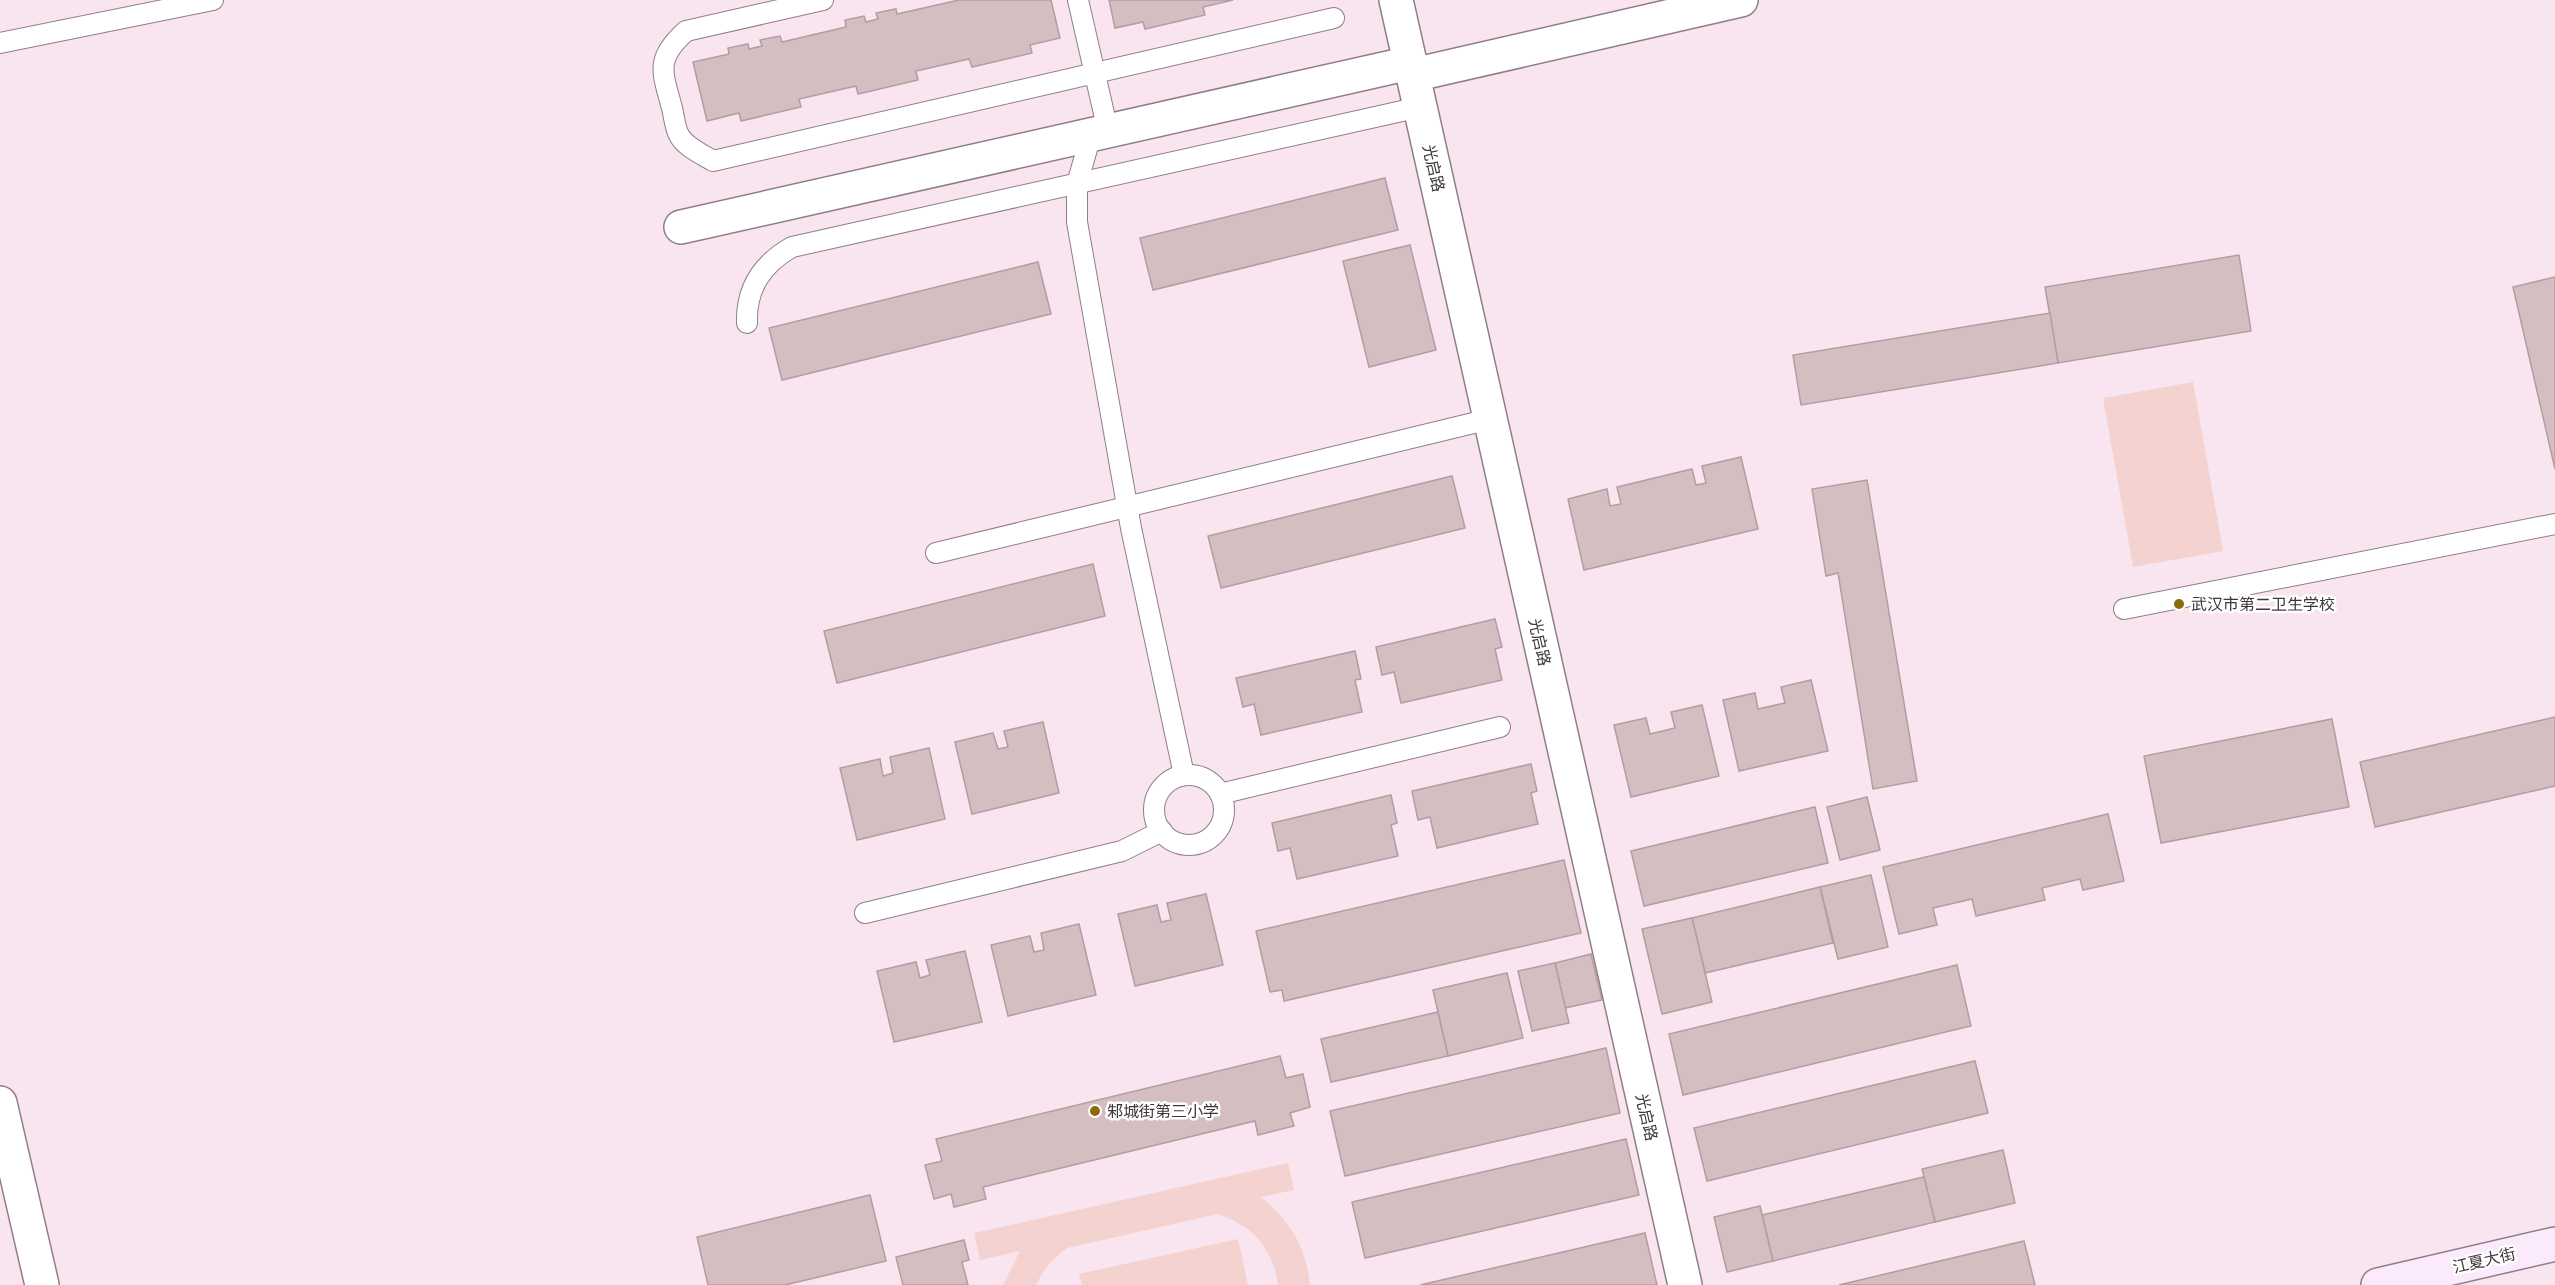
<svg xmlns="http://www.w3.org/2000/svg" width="2555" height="1285" font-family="'IBM Plex Serif','Noto Sans SC',serif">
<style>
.green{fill:#f4d2cf}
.building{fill:#d4bec2;stroke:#b29da1;stroke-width:1.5}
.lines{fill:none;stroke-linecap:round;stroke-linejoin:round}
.lane-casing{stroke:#907e87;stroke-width:22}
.street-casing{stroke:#907e87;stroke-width:36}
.secondary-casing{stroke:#907e87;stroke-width:36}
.lane{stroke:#fff;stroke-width:20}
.street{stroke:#fff;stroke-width:33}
.secondary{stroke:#faeafc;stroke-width:33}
.poi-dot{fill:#8b6a0b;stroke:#fff;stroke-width:2}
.labels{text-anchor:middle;stroke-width:5;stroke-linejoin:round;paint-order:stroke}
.street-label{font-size:16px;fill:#3e363a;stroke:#fff}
.poi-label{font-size:16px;fill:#3e363a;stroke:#fff;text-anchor:start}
</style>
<rect width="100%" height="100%" fill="#f9e5ef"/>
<!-- green -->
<g class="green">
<path d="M2193,382L2223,551L2133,567L2103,398Z"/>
<path d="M1288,1163L1294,1190L1261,1197C1291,1221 1306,1247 1310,1285H1278C1273,1248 1253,1226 1218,1214L1067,1248C1053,1258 1044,1269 1036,1285H1003L1020,1251L980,1260L974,1233Z"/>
<path d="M1238,1239L1248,1285H1082L1079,1274Z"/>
</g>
<!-- building -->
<g class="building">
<path d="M959,0H1051L1060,38L1030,45L1032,53L972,67L969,59L916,71L918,80L858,94L856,86L799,99L801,107L741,121L739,113L707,121L693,62L729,54L728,48L748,44L749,49L762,46L760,40L780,36L782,42L846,27L845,20L864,16L866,22L878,19L876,13L896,9L897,14Z"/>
<path d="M1109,0H1233L1203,7L1205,15L1145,29L1143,22L1115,28Z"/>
<path d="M1385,178L1398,230L1153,290L1140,238Z"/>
<path d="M1410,245L1436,350L1369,367L1343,261Z"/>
<path d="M2239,255L2251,331L2058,363L2045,287Z"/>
<path d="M1038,262L1051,314L782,380L769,328Z"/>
<path d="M2555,277V469L2513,287Z"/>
<path d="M2050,313L2058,363L1801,405L1793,355Z"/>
<path d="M1741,457L1758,529L1584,570L1568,499L1607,489L1610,506L1621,504L1617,487L1692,469L1696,485L1706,483L1702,466Z"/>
<path d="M1452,476L1465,528L1221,588L1208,536Z"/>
<path d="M1867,480L1917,781L1873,789L1838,573L1826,576L1812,489Z"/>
<path d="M1093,564L1105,616L837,683L824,631Z"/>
<path d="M1495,619L1502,647L1495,649L1502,680L1401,703L1394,672L1382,675L1376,647Z"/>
<path d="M1355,651L1361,679L1355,680L1362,712L1261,735L1254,704L1243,707L1236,678Z"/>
<path d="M1811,680L1828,751L1739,771L1723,700L1755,693L1758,709L1785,703L1781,687Z"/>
<path d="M1702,705L1719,776L1631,797L1614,725L1646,718L1650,734L1675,728L1671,712Z"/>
<path d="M2555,717V786L2375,827L2360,762Z"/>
<path d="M2332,719L2349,807L2161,843L2144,756Z"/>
<path d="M1043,722L1059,793L972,814L955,742L993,733L998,749L1008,747L1004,731Z"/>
<path d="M929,748L945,819L857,840L840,768L880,759L883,776L893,773L890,757Z"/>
<path d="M1531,764L1537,791L1531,793L1538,824L1437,848L1430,817L1418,820L1412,791Z"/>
<path d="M1391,795L1397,823L1391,825L1398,856L1297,879L1290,848L1278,851L1272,823Z"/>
<path d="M1867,797L1880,850L1840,860L1827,807Z"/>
<path d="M1815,807L1828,863L1644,906L1631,851Z"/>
<path d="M2108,814L2124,881L2083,890L2080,879L2042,888L2045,900L1976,916L1972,899L1933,908L1937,925L1899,934L1883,867Z"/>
<path d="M1564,860L1581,933L1284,1001L1282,990L1270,992L1256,931Z"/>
<path d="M1871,875L1888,947L1838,959L1820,887Z"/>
<path d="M1820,887L1833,943L1705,973L1692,918Z"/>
<path d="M1206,894L1223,965L1135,986L1118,914L1157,905L1161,922L1171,920L1167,903Z"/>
<path d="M1692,918L1712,1002L1662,1014L1642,929Z"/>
<path d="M1079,924L1096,995L1008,1016L991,945L1030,936L1034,952L1044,950L1041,933Z"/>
<path d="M965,951L982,1022L894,1042L877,971L916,962L920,978L930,975L926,960Z"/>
<path d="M1591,954L1602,1000L1565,1008L1555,963Z"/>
<path d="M1555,963L1569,1023L1532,1031L1518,971Z"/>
<path d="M1957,965L1971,1026L1683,1095L1669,1034Z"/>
<path d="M1507,973L1523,1038L1448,1056L1433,990Z"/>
<path d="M1438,1012L1448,1056L1331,1082L1321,1039Z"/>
<path d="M1606,1048L1620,1113L1345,1176L1330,1111Z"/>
<path d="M1280,1056L1286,1078L1303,1074L1310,1107L1290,1113L1294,1126L1258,1135L1255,1121L983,1187L986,1199L954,1207L951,1194L934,1199L925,1165L942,1161L936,1139Z"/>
<path d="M1975,1061L1988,1113L1707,1181L1694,1128Z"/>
<path d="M1626,1139L1639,1195L1365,1258L1352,1202Z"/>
<path d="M2003,1150L2015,1203L1935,1222L1922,1169Z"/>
<path d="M1924,1177L1935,1222L1773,1261L1762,1215Z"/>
<path d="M870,1195L886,1261L785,1285H708L697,1237Z"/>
<path d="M1760,1206L1773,1261L1727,1272L1714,1217Z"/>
<path d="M1645,1233L1657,1285H1420Z"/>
<path d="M964,1240L969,1260L962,1262L968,1285H903L896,1257Z"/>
<path d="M2024,1241L2035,1285H1839Z"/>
</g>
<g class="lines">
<defs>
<g id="lane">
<path d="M823,0L686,31C655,59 662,71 672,108C674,116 675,128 679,135C685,147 702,154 713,161L1334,18"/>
<path d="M1078,0L1108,131"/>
<path d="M0,43L213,0"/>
<path d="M1091,135L1077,184V222L1131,528L1184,775"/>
<path d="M747,323C746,288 762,264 792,247L1420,107"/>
<path d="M936,553L1490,419"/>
<path d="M2124,609L2555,524"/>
<circle cx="1189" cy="810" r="35"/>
<path d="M1220,794L1500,727"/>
<path d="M865,913L1122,851L1162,831"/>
</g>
<g id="street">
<path d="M1396,0L1685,1285"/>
<path d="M1413,75L1741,0"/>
<path d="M681,227L1410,63"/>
<path d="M0,1103L42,1285"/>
</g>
<path id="secondary" d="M2378,1285L2555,1244"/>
</defs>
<!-- lane casing -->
<use href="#lane" class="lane-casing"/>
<!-- street casing -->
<use href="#street" class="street-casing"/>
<!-- secondary casing -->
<use href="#secondary" class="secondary-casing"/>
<!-- lane -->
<use href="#lane" class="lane"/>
<!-- street -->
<use href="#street" class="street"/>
<!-- secondary -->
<use href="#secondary" class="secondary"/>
</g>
<!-- markers -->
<g class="poi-dot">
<circle cx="2179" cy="604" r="6"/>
<circle cx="1095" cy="1111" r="6"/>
</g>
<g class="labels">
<!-- street labels -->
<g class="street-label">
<text transform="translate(1434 168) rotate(77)" y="6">光启路</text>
<text transform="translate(1540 642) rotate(77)" y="6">光启路</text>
<text transform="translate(1647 1117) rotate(77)" y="6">光启路</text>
<text transform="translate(2484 1260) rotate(-13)" y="6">江夏大街</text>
</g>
<!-- poi labels -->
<g class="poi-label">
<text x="2191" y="610">武汉市第二卫生学校</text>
<text x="1107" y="1117">邾城街第三小学</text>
</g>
</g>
</svg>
